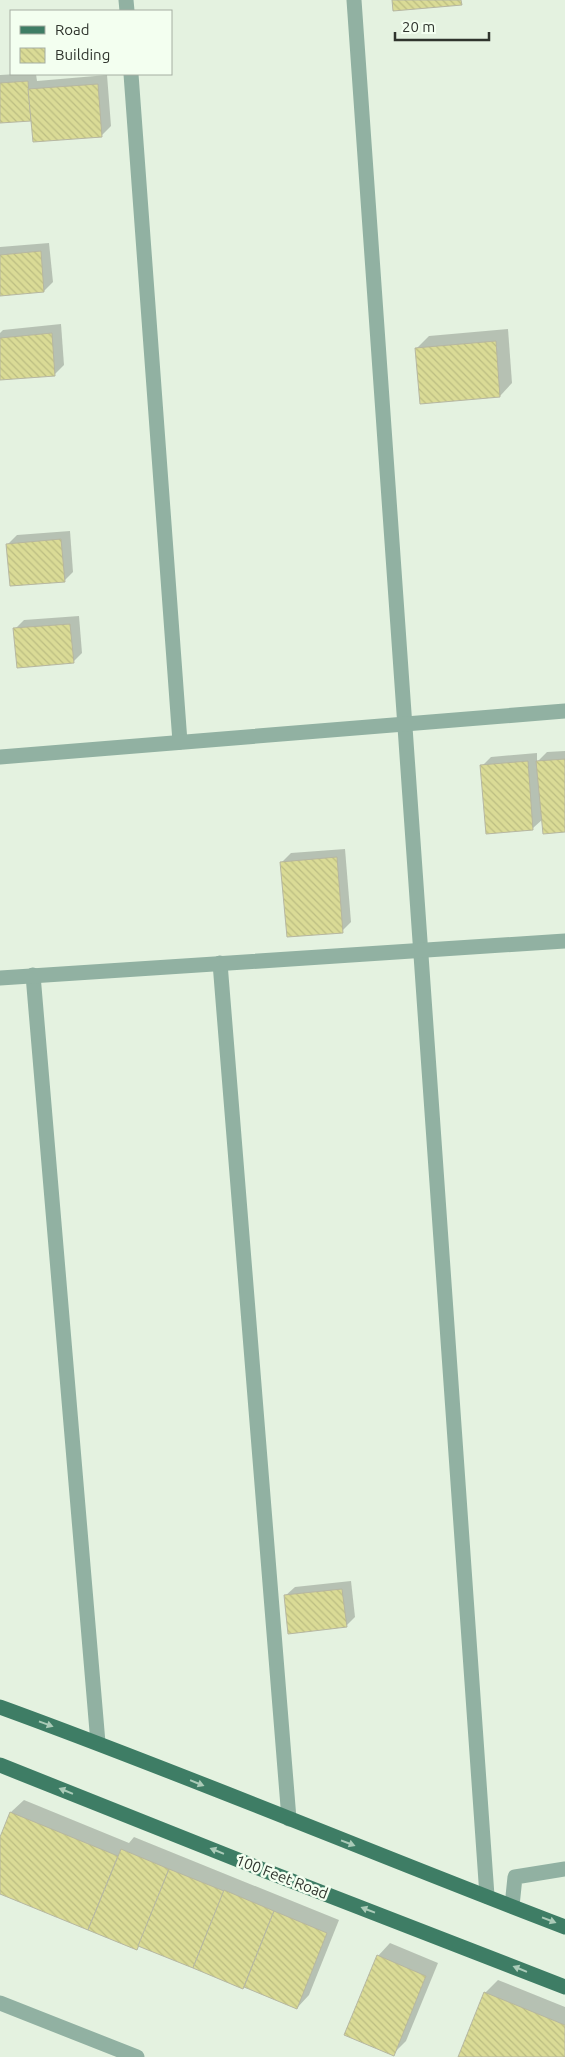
<svg xmlns="http://www.w3.org/2000/svg" width="565" height="2057" font-family="Ubuntu,sans-serif">
<style>
.shadow{fill:#0003}
.building{fill:url(#building-back-hatch);stroke:#b6b7a2}
.lines{fill:none;stroke-linecap:round;stroke-linejoin:round}
.minor{stroke:#91b1a2;stroke-width:15}
.major{stroke:#3e7d65;stroke-width:15}
.oneway{fill:#abcbb8}
.labels{text-anchor:middle;stroke-width:5;stroke-linejoin:round;paint-order:stroke}
.street-label{font-size:15px;fill:#2f342d;stroke:#f3fff0}
</style>
<defs>
<pattern id="building-back-hatch" width="6" height="6" patternUnits="userSpaceOnUse" patternTransform="scale(1.25)"><rect width="6" height="6" fill="#dadb96"/><path d="M-1 5l2 2M0 0l6 6M5-1l2 2" fill="none" stroke="#bbbd82"/></pattern>
</defs>
<rect width="100%" height="100%" fill="#e4f2e0"/>
<!-- shadow -->
<g class="shadow">
<path d="M17,74H36L37,81L107,75L111,126L102,135L34,141L32,119L0,122V75Z"/>
<path d="M49,243L53,282L44,291L0,295V247Z"/>
<path d="M61,324L64,365L55,374L0,379V333L3,330Z"/>
<path d="M508,329L512,383L500,396L416,349L429,336Z"/>
<path d="M70,531L73,572L64,581L8,544L17,535Z"/>
<path d="M79,616L82,653L73,662L15,629L24,620Z"/>
<path d="M565,751V831L543,819L533,828L482,766L491,757L537,753V762L547,752Z"/>
<path d="M345,849L351,922L342,931L282,862L291,853Z"/>
<path d="M351,1581L355,1617L346,1626L285,1596L295,1587Z"/>
<path d="M24,1800L129,1843L134,1837L339,1920L309,1995L297,2008L140,1945L136,1948L0,1893V1840L11,1812Z"/>
<path d="M390,1943L438,1963L406,2041L393,2054L378,1956Z"/>
<path d="M498,1980L565,2007V2057H459L485,1993Z"/>
</g>
<!-- building -->
<g class="building">
<path d="M392,0H461L462,5L393,11Z"/>
<path d="M28,81L31,121L0,123V83Z"/>
<path d="M98,84L102,137L33,142L28,89Z"/>
<path d="M41,251L44,292L0,296V255Z"/>
<path d="M52,333L55,376L0,380V338Z"/>
<path d="M496,341L500,397L420,404L415,348Z"/>
<path d="M61,539L65,582L10,586L6,544Z"/>
<path d="M70,624L74,663L17,668L13,628Z"/>
<path d="M565,759V832L543,834L536,761Z"/>
<path d="M528,761L533,830L486,834L480,765Z"/>
<path d="M337,857L343,933L287,937L280,862Z"/>
<path d="M342,1589L347,1627L288,1634L284,1595Z"/>
<path d="M10,1812L118,1856L88,1930L0,1894V1837Z"/>
<path d="M121,1849L169,1869L137,1950L88,1930Z"/>
<path d="M169,1869L224,1891L193,1968L138,1946Z"/>
<path d="M224,1890L274,1911L243,1989L193,1968Z"/>
<path d="M274,1911L327,1933L297,2009L244,1987Z"/>
<path d="M377,1955L426,1976L394,2056L344,2035Z"/>
<path d="M484,1992L565,2025V2057H458Z"/>
</g>
<g class="lines">
<!-- minor -->
<g class="minor">
<path d="M126,0L127,11"/>
<path d="M354,0L487,1896"/>
<path d="M131,74L180,742"/>
<path d="M0,757L565,711"/>
<path d="M220,963L289,1819"/>
<path d="M33,975L98,1743"/>
<path d="M0,978L565,941"/>
<path d="M512,1906L515,1877L565,1869"/>
<path d="M0,2003L137,2057"/>
</g>
<!-- major -->
<g class="major">
<path d="M0,1707C190,1776 376,1855 565,1927"/>
<path d="M0,1765L266,1871L565,1987"/>
</g>
</g>
<!-- one-way arrows -->
<defs><path id="oneway-solid" d="M-6-.8H1V-3.2L6.5 0L1 3.2V.8H-6Z" transform="scale(1.25)"/></defs>
<g class="oneway">
<use href="#oneway-solid" transform="translate(46 1724) rotate(20)"/>
<use href="#oneway-solid" transform="translate(197 1783) rotate(22)"/>
<use href="#oneway-solid" transform="translate(66 1791) rotate(-158)"/>
<use href="#oneway-solid" transform="translate(348 1843) rotate(21)"/>
<use href="#oneway-solid" transform="translate(217 1851) rotate(-158)"/>
<use href="#oneway-solid" transform="translate(368 1910) rotate(-159)"/>
<use href="#oneway-solid" transform="translate(549 1920) rotate(21)"/>
<use href="#oneway-solid" transform="translate(520 1969) rotate(-158)"/>
</g>
<g class="labels">
<!-- street labels -->
<g class="street-label">
<text transform="translate(282 1877) rotate(21)" y="5">100 Feet Road</text>
</g>
</g>
<!-- legend -->
<rect x="10" y="10" width="162" height="65" fill="#f3fff0" stroke="#a5aea2"/>
<rect x="20" y="26" width="25" height="8" fill="#3e7d65" stroke="#a5aea2"/>
<text x="55" y="35" font-size="15" fill="#2f342d">Road</text>
<rect x="20" y="48" width="25" height="15" fill="url(#building-back-hatch)" stroke="#a5aea2"/>
<text x="55" y="60" font-size="15" fill="#2f342d">Building</text>
<!-- scale -->
<path d="M395 32v8h94v-8" fill="none" stroke="#2f342d" stroke-width="2.5"/>
<text x="402" y="32" font-size="15" fill="#2f342d" stroke="#f3fff0" stroke-width="4" paint-order="stroke">20 m</text>
</svg>
